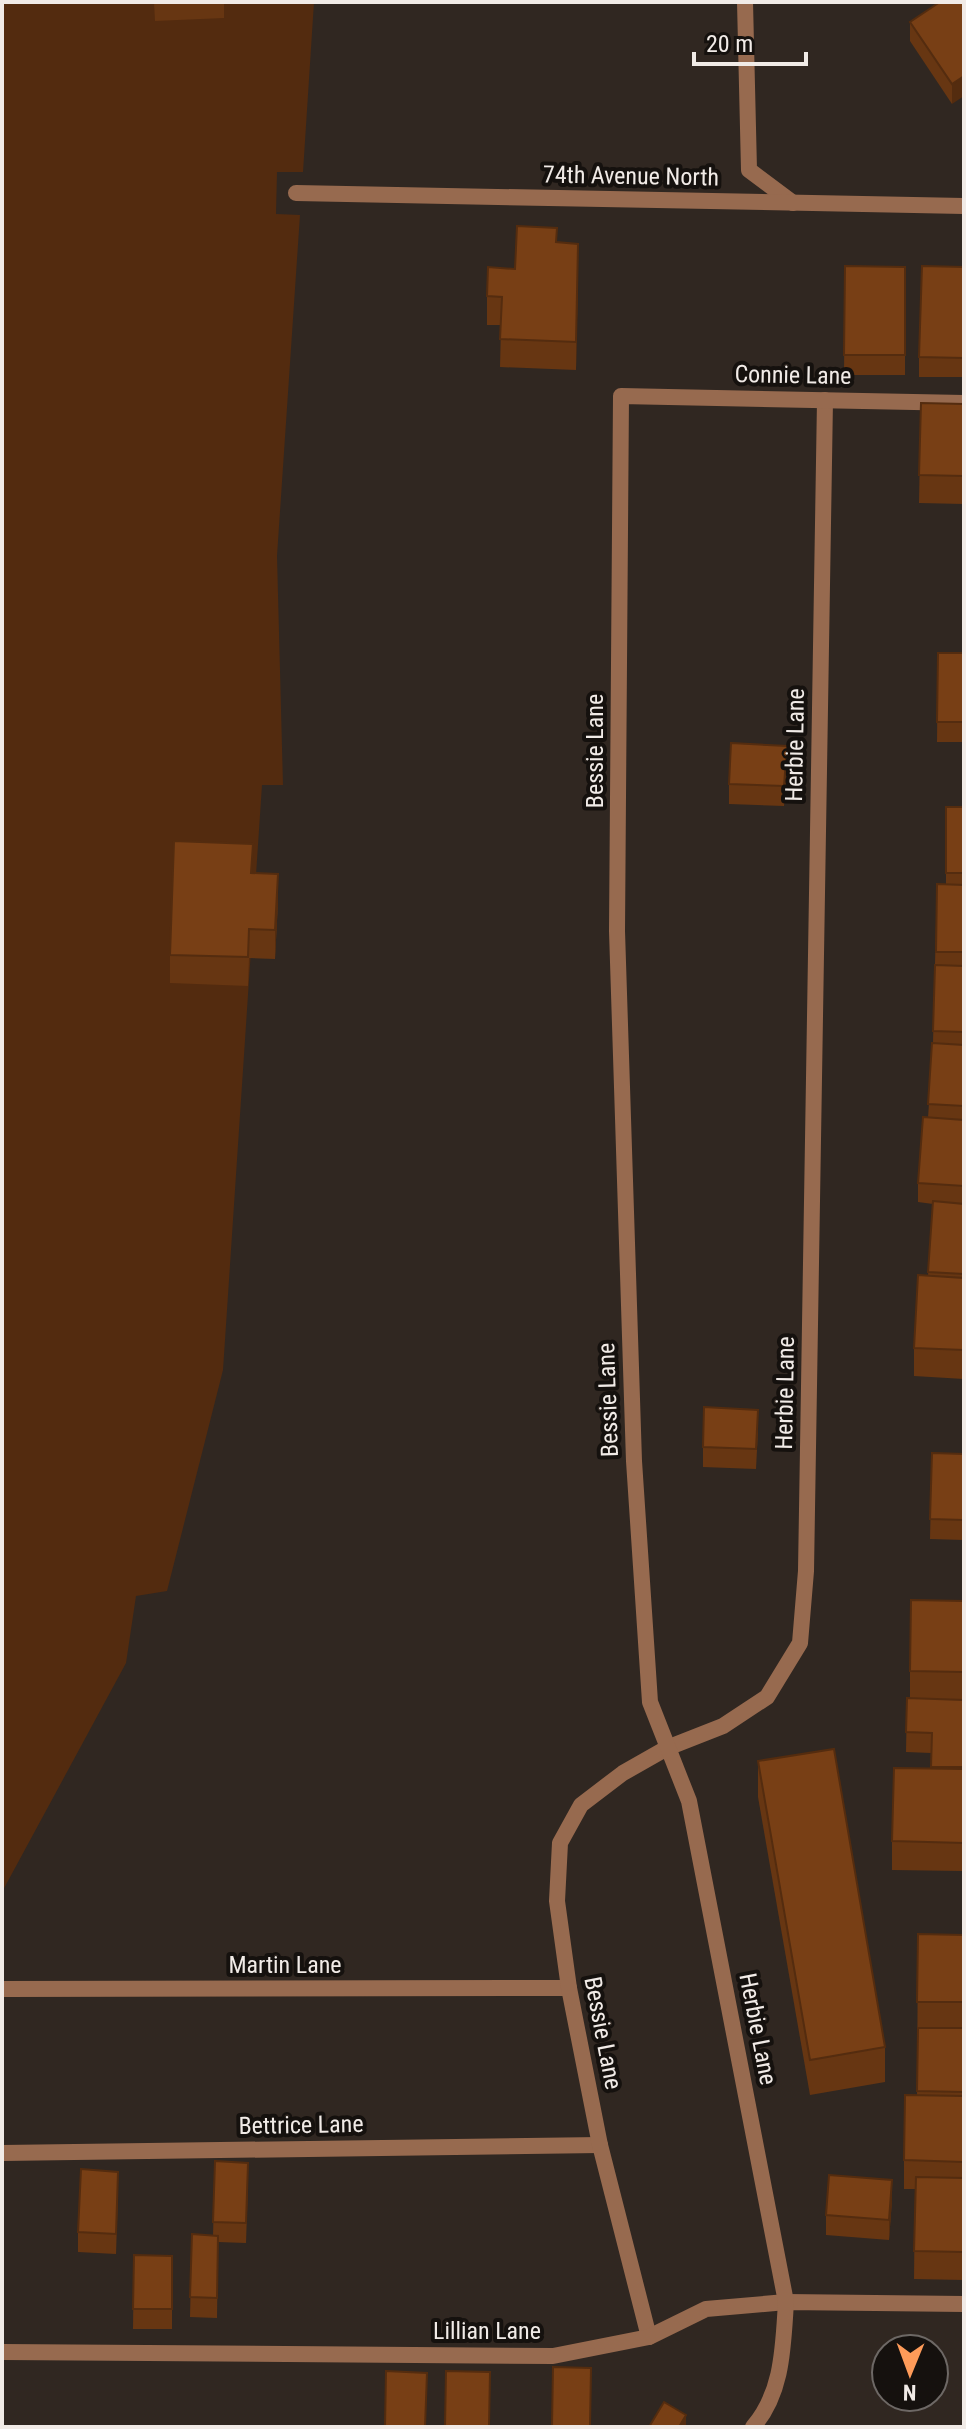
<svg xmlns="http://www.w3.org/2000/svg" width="966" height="2429" font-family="'Roboto Condensed',sans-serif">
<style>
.green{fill:#532b0f}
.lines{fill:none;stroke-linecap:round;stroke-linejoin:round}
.service{stroke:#976a4f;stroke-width:16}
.minor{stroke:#976a4f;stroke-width:16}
.wall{fill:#673612}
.shaded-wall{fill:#542c0f}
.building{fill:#783f15;stroke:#542c0f;stroke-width:2}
.labels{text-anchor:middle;stroke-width:8;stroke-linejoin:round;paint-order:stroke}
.street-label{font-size:24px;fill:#f1ebe7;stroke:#15110e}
</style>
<rect width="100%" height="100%" fill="#302721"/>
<!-- green -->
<path class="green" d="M2,2H314L303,172H277L276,214L300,215L277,556L283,785H262L223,1370L167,1591L136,1596L126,1663L2,1892Z"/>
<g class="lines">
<!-- service -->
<path class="service" d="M745,2L749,170L793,203"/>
<!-- minor -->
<g class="minor">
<path d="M296,193L964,206"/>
<path d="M2,1989L569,1988"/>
<path d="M2,2153L600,2145"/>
<path d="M649,2337L600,2145L569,1988L557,1901L560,1843L581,1805L623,1773L667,1748L723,1726L767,1697L800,1643L806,1571L825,400"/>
<path d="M2,2352L553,2356L649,2337L706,2309L786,2302L964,2304"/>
<path d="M753,2427C783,2392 783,2347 786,2302L689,1801L650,1702L634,1461L617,931L621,396L964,403"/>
</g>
</g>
<!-- wall -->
<g class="wall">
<path d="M154,2H224V18L155,21Z"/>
<path d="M964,2L952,104L910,41V22Z"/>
<path d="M557,242L578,272L576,370L500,367L501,325H487V296L515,269Z"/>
<path d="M845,266L905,267V375H844Z"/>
<path d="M964,267V377H919V357Z"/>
<path d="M921,403L964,404V504L919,503Z"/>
<path d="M938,653H964V742H937Z"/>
<path d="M787,766L784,806L729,804V784Z"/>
<path d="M946,807H964V1379L914,1376V1348L928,1276L933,1204L918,1202V1183L928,1118L933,1043L937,884L946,885Z"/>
<path d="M253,873L278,902L275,959L249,958L248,986L170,983V955Z"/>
<path d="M758,1430L756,1469L703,1467V1447Z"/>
<path d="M932,1453L964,1454V1540L930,1539Z"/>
<path d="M964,1601V1871L892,1870V1841L931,1769V1753L906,1752L907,1698L910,1699V1671Z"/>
<path d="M758,1761L885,2047V2082L810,2095L758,1797Z"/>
<path d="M918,1934L964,1935V2280L914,2279L915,2189H904V2160L917,2095Z"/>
<path d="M215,2161L248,2183L246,2243L218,2242L217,2318L190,2317L192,2234L213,2236Z"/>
<path d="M118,2192L116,2254L78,2252V2232Z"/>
<path d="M892,2200L889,2240L826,2235V2215Z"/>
<path d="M134,2255L172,2256V2329H133Z"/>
</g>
<!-- shaded-wall -->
<g class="shaded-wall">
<path d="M964,76V96L952,104V84Z"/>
<path d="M578,244V272L576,370V342Z"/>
<path d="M787,746V766L784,806V786Z"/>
<path d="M278,874V902L275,959V930Z"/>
<path d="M892,2180V2200L889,2240V2220Z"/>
<path d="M686,2415V2427H679Z"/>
</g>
<!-- building -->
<g class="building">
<path d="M940,2H964V76L952,84L910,22Z"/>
<path d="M517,226L557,228L556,242L578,244L576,342L500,339L502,297L487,296L488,267L515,269Z"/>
<path d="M845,266L905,267V355H844Z"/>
<path d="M922,266L964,267V358L919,357Z"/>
<path d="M921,403L964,404V476L919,475Z"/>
<path d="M938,653H964V722H937Z"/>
<path d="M731,743L787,746L784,786L729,784Z"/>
<rect x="946" y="807" width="18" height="66"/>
<path d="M174,841L253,844L251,873L278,874L275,930L249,929L248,957L170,955Z"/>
<path d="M937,884L964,885V952H936Z"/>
<path d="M935,965L964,966V1032L933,1031Z"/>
<path d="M932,1043L964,1045V1106L928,1104Z"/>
<path d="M923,1117L964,1120V1186L918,1183Z"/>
<path d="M933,1201L964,1204V1274L928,1272Z"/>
<path d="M918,1275L964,1278V1350L914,1348Z"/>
<path d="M704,1407L758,1410L756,1449L703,1447Z"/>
<path d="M932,1453L964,1454V1520L930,1519Z"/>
<path d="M911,1600L964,1601V1672L910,1671Z"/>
<path d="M907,1698L964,1700V1767H931L932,1733L906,1732Z"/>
<path d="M834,1749L885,2047L810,2060L758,1761Z"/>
<path d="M894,1768L964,1769V1843L892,1841Z"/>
<path d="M918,1934L964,1935V2002H917Z"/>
<path d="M918,2028H964V2092L917,2091Z"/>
<path d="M905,2095L964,2096V2162L904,2160Z"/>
<path d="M215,2161L248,2163L246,2223L213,2222Z"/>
<path d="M81,2169L118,2172L116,2234L78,2232Z"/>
<path d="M829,2175L892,2180L889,2220L826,2215Z"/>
<path d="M916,2177L964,2178V2252L914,2251Z"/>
<path d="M192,2234L218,2236L217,2298L190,2297Z"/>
<path d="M134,2255L172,2256V2309H133Z"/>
<path d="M553,2367L591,2368L590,2427L552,2426Z"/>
<path d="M386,2371L427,2373L425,2427H385Z"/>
<path d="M446,2371L490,2372L489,2427H445Z"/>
<path d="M664,2402L686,2415L679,2427H649Z"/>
</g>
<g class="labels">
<!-- street labels -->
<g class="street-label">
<text transform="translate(631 176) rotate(1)" y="8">74th Avenue North</text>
<text transform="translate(793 375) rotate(1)" y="8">Connie Lane</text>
<text transform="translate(795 745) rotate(-89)" y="8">Herbie Lane</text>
<text transform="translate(595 751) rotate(-90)" y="8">Bessie Lane</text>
<text transform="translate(785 1393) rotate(-89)" y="8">Herbie Lane</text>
<text transform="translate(608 1400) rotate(-92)" y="8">Bessie Lane</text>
<text x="285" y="1973">Martin Lane</text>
<text transform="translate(758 2029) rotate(79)" y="8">Herbie Lane</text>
<text transform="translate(603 2033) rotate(79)" y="8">Bessie Lane</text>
<text transform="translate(301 2125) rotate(-1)" y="8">Bettrice Lane</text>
<text x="487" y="2339">Lillian Lane</text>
</g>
</g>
<!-- border -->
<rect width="966" height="2429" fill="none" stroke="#f1ebe7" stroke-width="8"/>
<!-- north arrow -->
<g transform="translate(910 2373) rotate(181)"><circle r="38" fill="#15110e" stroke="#6d6865" stroke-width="2"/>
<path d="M0-6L14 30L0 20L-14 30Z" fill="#fe9b59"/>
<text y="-12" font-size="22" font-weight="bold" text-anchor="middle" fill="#f1ebe7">N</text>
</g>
<!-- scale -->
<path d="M694 52v12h112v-12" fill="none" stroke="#f1ebe7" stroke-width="4"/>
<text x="706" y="52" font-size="24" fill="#f1ebe7" stroke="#15110e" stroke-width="6" paint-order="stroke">20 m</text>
</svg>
